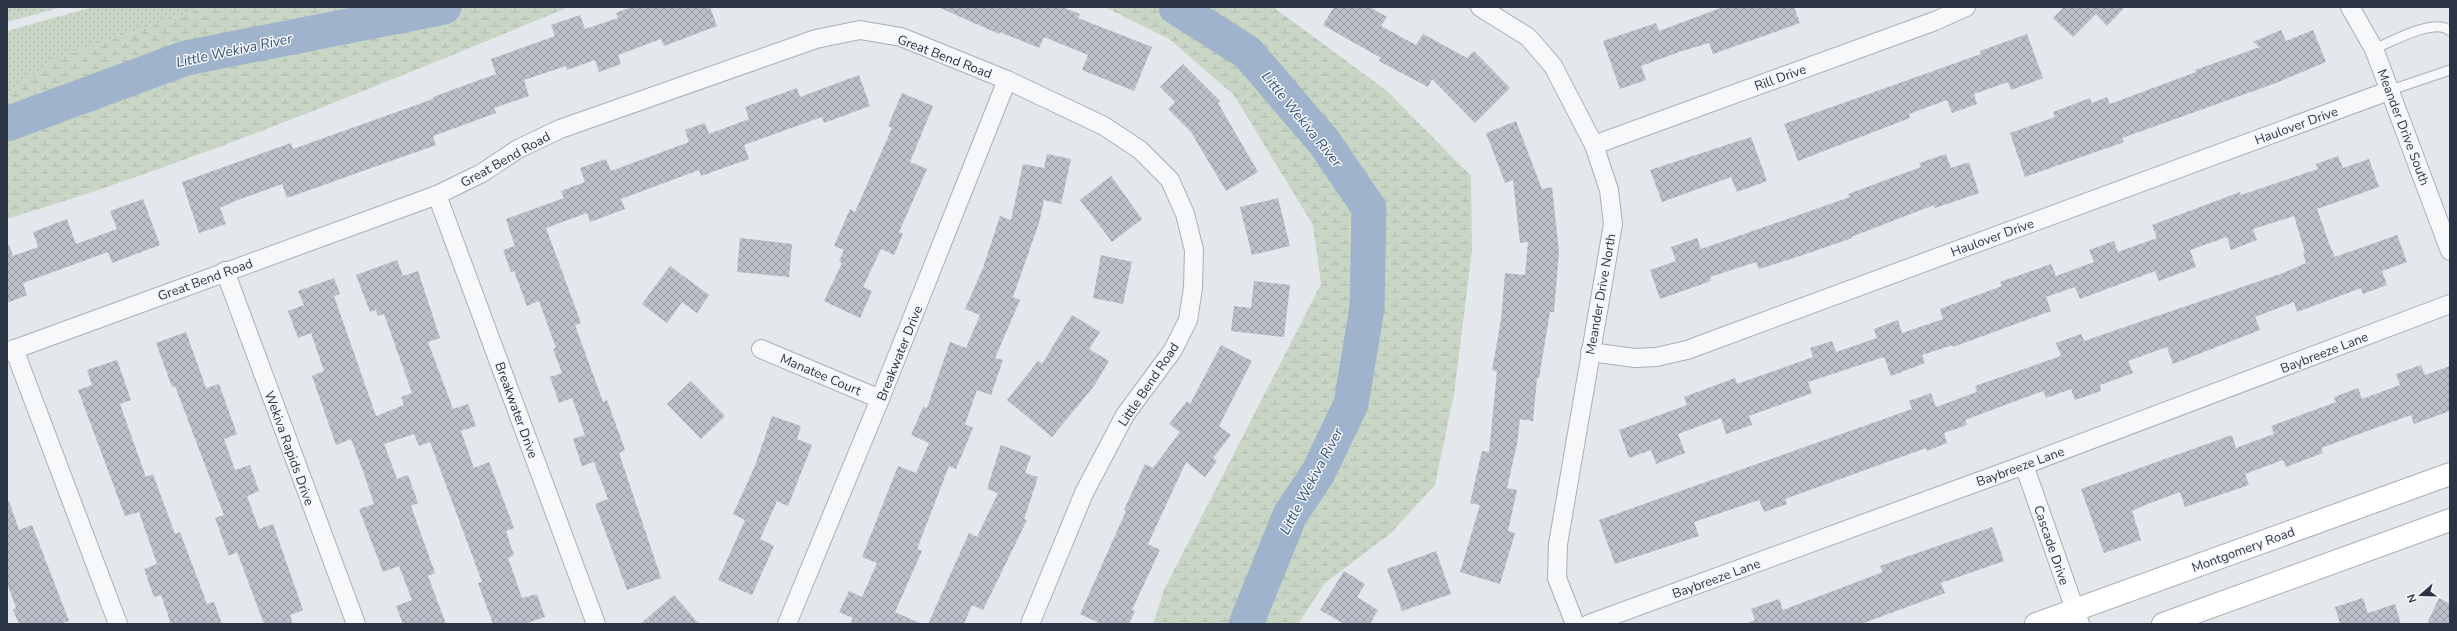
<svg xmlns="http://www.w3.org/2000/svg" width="2457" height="631" font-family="'Nunito Sans',sans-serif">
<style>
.wetland{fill:url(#wetland-marsh)}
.park{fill:url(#park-dots)}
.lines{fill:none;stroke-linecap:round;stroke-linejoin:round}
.river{stroke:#9fb4cc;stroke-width:35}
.building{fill:url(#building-cross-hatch)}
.lane-casing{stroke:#a9aeb7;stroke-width:11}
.street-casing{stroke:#a9aeb7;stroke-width:20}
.secondary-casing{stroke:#a9aeb7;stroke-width:24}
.path{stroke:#c2c5cb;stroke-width:2.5;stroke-dasharray:3 3;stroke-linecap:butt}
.lane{stroke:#f7f8fa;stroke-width:9}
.street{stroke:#f7f8fa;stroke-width:18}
.secondary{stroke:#fff;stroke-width:22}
.labels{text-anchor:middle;stroke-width:3;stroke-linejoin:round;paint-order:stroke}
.street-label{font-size:13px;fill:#2b3445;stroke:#f4f6f9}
.water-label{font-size:14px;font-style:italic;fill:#34527a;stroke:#f4f6f9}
</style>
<defs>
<pattern id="wetland-marsh" width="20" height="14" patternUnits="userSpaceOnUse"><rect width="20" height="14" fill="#c9d6c5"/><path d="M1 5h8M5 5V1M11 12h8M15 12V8" fill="none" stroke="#adb8ab"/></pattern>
<pattern id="park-dots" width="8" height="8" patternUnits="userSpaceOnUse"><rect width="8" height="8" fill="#c9d6c5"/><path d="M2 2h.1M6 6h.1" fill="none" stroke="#adb8ab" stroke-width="1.8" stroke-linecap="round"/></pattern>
<pattern id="building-cross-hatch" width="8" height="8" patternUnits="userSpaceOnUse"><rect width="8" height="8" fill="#bbc0ca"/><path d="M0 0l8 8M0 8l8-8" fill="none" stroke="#989da6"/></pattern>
</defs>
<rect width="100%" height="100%" fill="#e4e7ec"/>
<!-- wetland -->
<g class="wetland">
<path d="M205,7H569C384,83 198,161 7,219V94L53,60Z"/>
<path d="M1105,7H1273L1387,91L1471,176L1472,250L1454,394L1435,485L1391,533L1325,583L1298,624H1153L1164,590L1321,284L1313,225L1234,95L1169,39Z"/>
</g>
<!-- park -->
<g class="park">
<path d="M7,7H62L7,22Z"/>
<path d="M93,7H205L53,60L7,94V31Z"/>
</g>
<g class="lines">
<!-- river -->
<g class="river">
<path d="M1176,7L1248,53L1324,142L1369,208L1367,308L1351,404L1318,473L1290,515L1246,624"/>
<path d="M7,124L186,58L444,7"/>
</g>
</g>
<!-- building -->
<g class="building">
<path d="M631,7H710L717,26L664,46L661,39L618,55L621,64L599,72L595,60L567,70L566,66L524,80L529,96L494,108L496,113L433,136L436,145L287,198L282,184L235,201L220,208L226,224L199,233L182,182L291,143L293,149L433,99V97L496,74L491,59L555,36L551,25L580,15L585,29L618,18L616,13Z"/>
<path d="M938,7H1062L1080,14L1078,18L1152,47L1134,91L1082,70L1088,55L1044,37L1039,48L1000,32L999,34Z"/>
<path d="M1334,7H1370L1387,17L1381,26L1416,45L1423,34L1467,58L1474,51L1510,88L1475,123L1432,79L1428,87L1379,61L1381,58L1323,25Z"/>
<path d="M1723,7H1794L1800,23L1713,54L1709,43L1682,51L1641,66L1646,80L1620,89L1603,41L1656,23L1659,31Z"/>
<path d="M2064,7H2125L2107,26L2096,14L2073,37L2053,18Z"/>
<path d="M2281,30L2286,41L2313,30L2326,62L2276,83L2122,138L2124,142L2025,177L2010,133L2055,117L2053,112L2090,98L2092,103L2107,97L2110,104L2196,72L2195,70L2260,47L2253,42Z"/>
<path d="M2027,34L2043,78L2011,90L2008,82L1974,94L1977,104L1952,113L1947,100L1909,114L1910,118L1798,161L1784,124L1981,54L1980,51Z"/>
<path d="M1183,64L1220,101L1218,103L1258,172L1226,191L1191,132L1168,109L1175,102L1160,87Z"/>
<path d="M859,75L870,106L824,123L822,117L744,145L749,159L701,176L699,170L621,199L625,209L590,222L587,213L546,228L581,323L575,325L603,402L607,400L625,450L619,453L661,578L627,590L595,504L608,499L594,462L582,466L573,439L585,435L572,398L559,403L550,377L562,373L553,349L556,348L539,301L527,306L514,271L511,272L503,250L515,246L506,219L564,198L561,191L585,182L580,168L606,159L611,171L689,142L685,130L705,123L709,134L749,119L745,107L797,88L800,97Z"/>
<path d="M902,93L933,106L910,162L927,169L899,232L903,234L894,255L881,249L863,287L872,291L860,318L824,301L842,263L839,261L844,250L834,246L850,209L855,212L892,128L888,126Z"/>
<path d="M1516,121L1542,189L1552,187L1559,252L1554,312H1550L1539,378H1537L1533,421L1520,419L1517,444L1507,488L1517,490L1508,531L1515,533L1500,584L1460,572L1480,505L1470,503L1482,451L1489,452L1497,371L1492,370L1501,320L1505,273L1525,275L1528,242L1520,243L1513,180L1505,183L1486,133Z"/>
<path d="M1751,137L1767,181L1737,192L1731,177L1662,202L1650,170Z"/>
<path d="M1047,154L1071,159L1061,204L1044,200L1039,223L1013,297L1020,300L995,358L1003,360L991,395L977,390L965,424L973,428L956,469L949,466L917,549L922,551L895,612L922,624H850L853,618L839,612L849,591L862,597L877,563L862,557L898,466L916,473L929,443L911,435L923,407L927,408L950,342L966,348L980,315L965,309L983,268L1000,216L1011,220L1023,164L1044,168Z"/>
<path d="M1946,154L1951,168L1969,162L1979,193L1935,208L1934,205L1851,237L1852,238L1800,256L1759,269L1756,262L1710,277L1711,281L1660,299L1650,270L1676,261L1671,247L1697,238L1701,249L1850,197L1848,194L1921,167L1919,163Z"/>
<path d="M2338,156L2343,168L2369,159L2379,187L2317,209L2329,243L2335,257L2397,235L2407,262L2382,271L2387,285L2363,294L2361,288L2297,312L2294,302L2255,317L2260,330L2173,364L2167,347L2128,361L2133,373L2100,385L2101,391L2075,400L2071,389L2046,398L2043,391L1965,420L1967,425L1944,433L1947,443L1927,451L1926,448L1785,499L1787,504L1764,512L1759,500L1694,522L1699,536L1615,564L1599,520L1912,409L1909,401L1931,393L1936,407L1977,392L1975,386L2061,356L2056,343L2081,334L2084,341L2283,273L2306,263L2303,253L2305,252L2294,216L2253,229L2257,240L2231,250L2227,237L2190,250L2196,267L2159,281L2155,271L2080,299L2075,287L2046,297L2051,311L1953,347V345L1922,355L1925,363L1891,376L1884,357L1808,382L1812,393L1749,416L1752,425L1726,434L1721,418L1678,434L1685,453L1656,464L1651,450L1629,458L1619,430L1687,405L1684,397L1735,378L1737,384L1813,357L1810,348L1832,341L1836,352L1877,338L1874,329L1898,320L1902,333L1943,319L1940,309L2002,286L2000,282L2051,264L2056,276L2094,262L2089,250L2114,241L2118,252L2157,238L2152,225L2240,192L2241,195L2318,169L2316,164Z"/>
<path d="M1111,176L1142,219L1112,242L1080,200Z"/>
<path d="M1278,198L1290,246L1252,255L1240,207Z"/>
<path d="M143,199L160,245L112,263L108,252L23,283L27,295L7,303V245H9L13,256L38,247L33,232L67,219L76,244L117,229L110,211Z"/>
<path d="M740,238L792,244L789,277L737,272Z"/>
<path d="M1101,255L1132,262L1123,304L1093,298Z"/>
<path d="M397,260L403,276L418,271L440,338L428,342L443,382L453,409L468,404L476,426L461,431L474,468L489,462L514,528L506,531L514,555L508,558L522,598L537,594L545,617L524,624H493L478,583L482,582L430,442L419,446L414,434L384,444L397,479L408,475L418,503L411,506L435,573L428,576L446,624H403L396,606L412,600L399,566L383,572L359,509L374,504L364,474L351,439L336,445L312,376L324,371L311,333L298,338L288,311L304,305L298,291L334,278L340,294L334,296L376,416L404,405L401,397L412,393L384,314L378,316L376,310L370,312L356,275Z"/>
<path d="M670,266L709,295L697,313L682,302L667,323L642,304Z"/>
<path d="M1254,281L1290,285L1284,337L1231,331L1234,306L1251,308Z"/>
<path d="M1072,315L1100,332L1089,349L1109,361L1094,386L1052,437L1007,400L1038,361L1042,364Z"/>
<path d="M186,332L206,388L219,384L237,434L224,439L235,470L250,465L259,491L247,496L259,529L273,524L303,610L290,615L293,624H264L237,552L229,556L215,518L224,515L175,386L172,387L156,343Z"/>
<path d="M1221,345L1252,361L1219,426L1231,435L1213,458L1217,461L1205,477L1186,462L1148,544L1160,550L1132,610L1135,611L1129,624H1101L1080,614L1126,511L1124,510L1145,464L1153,468L1180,432L1169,424L1187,401L1190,404Z"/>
<path d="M117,360L131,400L120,404L146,477L153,474L175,534L180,532L207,604L214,602L222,624H171L161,595L154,597L144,569L157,564L139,512L125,516L78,390L92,385L87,370Z"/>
<path d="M2421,365L2425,375L2450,366V411L2414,424L2411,415L2321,448L2323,453L2286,467L2283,460L2245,474L2249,485L2185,507L2180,492L2145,505L2132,511L2141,540L2104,553L2081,489L2232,435L2236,448L2274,434L2271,426L2336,402L2334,397L2358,388L2362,399L2400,385L2396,374Z"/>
<path d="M691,381L725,416L701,439L667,404Z"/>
<path d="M772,416L801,426L797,439L812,445L788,506L777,501L760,539L774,546L752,595L718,580L745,520L733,514L755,466Z"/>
<path d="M1001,445L1031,456L1025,473L1038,477L1024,519L1027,520L983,610L972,605L964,624H928L969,533L977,537L998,493L987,489Z"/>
<path d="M9,501L19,530L32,525L69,621L59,624H19L13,610L16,608L7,583V502Z"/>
<path d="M1992,527L2004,561L1941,583L1945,593L1861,624H1750L1749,622L1755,620L1751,609L1779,599L1783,610L1883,572L1880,566Z"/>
<path d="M1436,551L1451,594L1402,611L1387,569Z"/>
<path d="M1344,571L1365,584L1357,597L1378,610L1370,624H1344L1320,610Z"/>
<path d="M674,595L699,624H640Z"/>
<path d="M2363,598L2368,613L2395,604L2401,624H2340L2335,607Z"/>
<path d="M2439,598L2450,604V624H2427Z"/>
</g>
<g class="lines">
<defs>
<g id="lane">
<path d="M2374,49C2391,42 2435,17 2450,31"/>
<path d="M2391,90L2450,70"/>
</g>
<g id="street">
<path d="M1480,7L1528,37L1553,66L1594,145L1609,190L1613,224L1558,544L1557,578L1575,624"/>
<path d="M2350,7L2374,49L2450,251"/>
<path d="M1594,145L1935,21L1966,7"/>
<path d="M437,195L596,624"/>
<path d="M225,271L356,624"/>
<path d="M14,349L118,624"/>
<path d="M761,349L880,399"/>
<path d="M7,352L437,195L482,173L518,149L560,129L816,39L860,30L901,37L1007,80L1104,126L1140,150L1170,180L1185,214L1194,250L1193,288L1188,320L1173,350L1125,415L1084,493L1030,624"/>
<path d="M1590,352L1635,358L1656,357L1687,350L2391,90"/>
<path d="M2024,465L2080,624"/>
<path d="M787,624L880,399L1007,80"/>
<path d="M1589,624L2024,465L2450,304"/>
</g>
<g id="secondary">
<path d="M2036,624L2450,474"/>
<path d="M2163,624L2450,520"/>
</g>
</defs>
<!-- lane casing -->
<use href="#lane" class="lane-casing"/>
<!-- street casing -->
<use href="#street" class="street-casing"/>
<!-- secondary casing -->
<use href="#secondary" class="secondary-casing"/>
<!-- path -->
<path class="path" d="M7,12L27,7"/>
<!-- lane -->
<use href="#lane" class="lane"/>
<!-- street -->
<use href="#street" class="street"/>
<!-- secondary -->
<use href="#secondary" class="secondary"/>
</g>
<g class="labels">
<!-- street labels -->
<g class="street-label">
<text transform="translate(945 56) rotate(21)" y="5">Great Bend Road</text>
<text transform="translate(1780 77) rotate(-20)" y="5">Rill Drive</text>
<text transform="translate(2296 125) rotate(-20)" y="5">Haulover Drive</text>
<text transform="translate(2404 127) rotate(69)" y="5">Meander Drive South</text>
<text transform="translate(505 159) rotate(-29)" y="5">Great Bend Road</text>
<text transform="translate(1992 237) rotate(-20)" y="5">Haulover Drive</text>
<text transform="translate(205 279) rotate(-20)" y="5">Great Bend Road</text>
<text transform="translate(1600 294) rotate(-80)" y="5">Meander Drive North</text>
<text transform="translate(2324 352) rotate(-21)" y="5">Baybreeze Lane</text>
<text transform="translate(899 353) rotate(-68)" y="5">Breakwater Drive</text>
<text transform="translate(821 374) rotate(23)" y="5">Manatee Court</text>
<text transform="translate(1148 384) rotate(-56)" y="5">Little Bend Road</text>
<text transform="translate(517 410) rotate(70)" y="5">Breakwater Drive</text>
<text transform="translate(290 448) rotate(70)" y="5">Wekiva Rapids Drive</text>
<text transform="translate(2020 466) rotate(-20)" y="5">Baybreeze Lane</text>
<text transform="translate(2052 545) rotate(71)" y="5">Cascade Drive</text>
<text transform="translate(2243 549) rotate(-20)" y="5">Montgomery Road</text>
<text transform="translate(1716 578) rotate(-20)" y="5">Baybreeze Lane</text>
</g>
<!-- water labels -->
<g class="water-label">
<text transform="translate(234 50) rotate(-12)" y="5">Little Wekiva River</text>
<text transform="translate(1302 119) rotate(51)" y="5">Little Wekiva River</text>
<text transform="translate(1311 481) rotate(-62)" y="5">Little Wekiva River</text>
</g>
</g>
<!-- border -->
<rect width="2457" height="631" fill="none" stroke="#2b3445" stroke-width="16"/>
<!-- north arrow -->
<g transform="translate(2421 595) rotate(250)" stroke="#f4f6f9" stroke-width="3" paint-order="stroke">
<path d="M0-3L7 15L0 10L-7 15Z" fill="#2b3445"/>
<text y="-6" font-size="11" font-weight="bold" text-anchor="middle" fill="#2b3445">N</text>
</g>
</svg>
